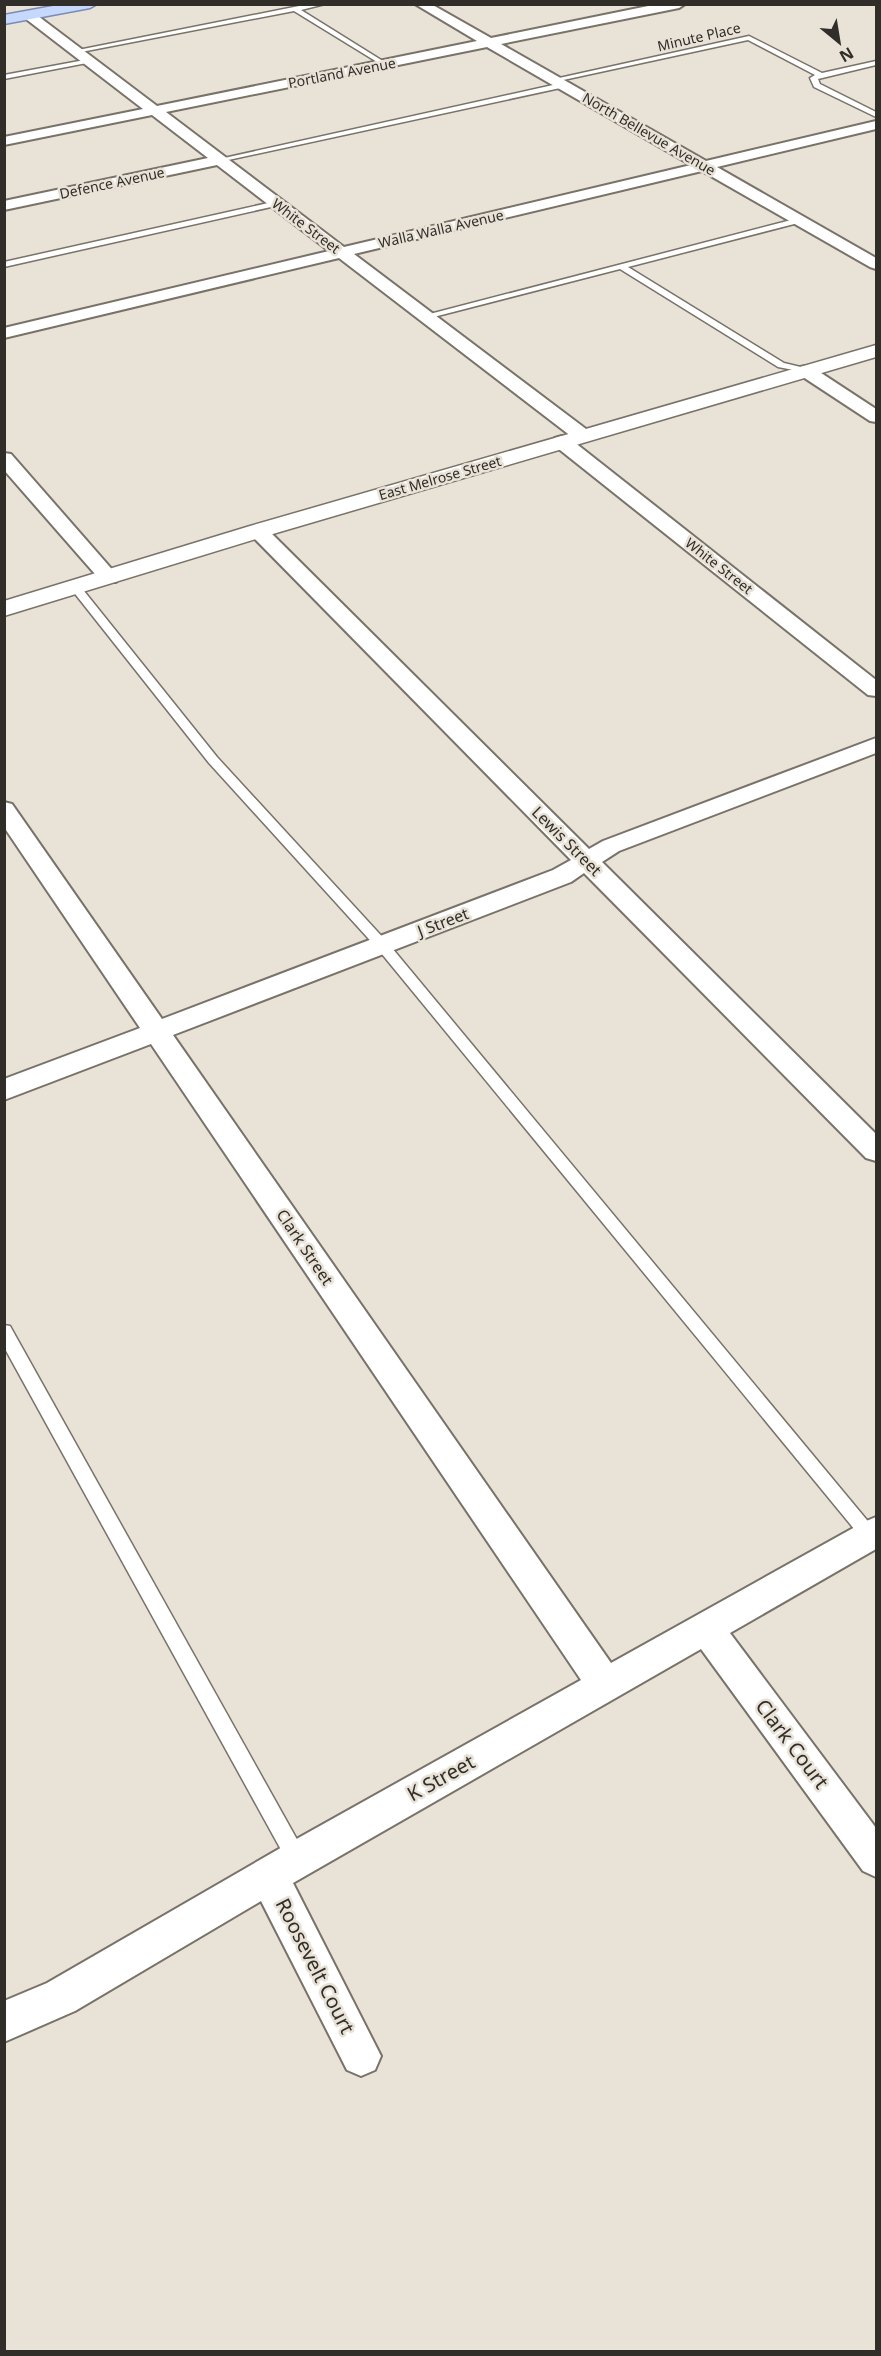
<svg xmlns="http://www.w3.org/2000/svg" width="881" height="2356" font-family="'Noto Sans',sans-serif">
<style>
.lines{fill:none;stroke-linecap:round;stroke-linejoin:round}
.lane-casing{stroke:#797268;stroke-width:3}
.street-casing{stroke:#797268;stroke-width:4}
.secondary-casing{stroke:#797268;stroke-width:3}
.primary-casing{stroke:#7a8cb3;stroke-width:3}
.lane{fill:#fff;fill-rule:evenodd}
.street{fill:#fff;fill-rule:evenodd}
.secondary{fill:#fff;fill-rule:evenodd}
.primary{fill:#c7d8fe;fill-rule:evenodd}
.labels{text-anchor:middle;stroke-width:5;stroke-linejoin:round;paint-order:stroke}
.far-street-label{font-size:14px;fill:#312e2a;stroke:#e9e2d7}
.street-label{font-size:16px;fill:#312e2a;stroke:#e9e2d7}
.near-street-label{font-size:20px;fill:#312e2a;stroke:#e9e2d7}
</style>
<rect width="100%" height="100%" fill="#e9e2d7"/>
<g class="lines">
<defs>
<g id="lane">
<path d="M309,4H325L301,10L386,63V65H382L294,11L76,53L73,51Z"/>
<path d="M749,36L822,73L876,61V65L818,79L820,84L876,112V117L814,87L810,78L815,75L748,40L554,82L550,80Z"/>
<path d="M90,59L92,62L4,79V75Z"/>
<path d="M562,83L565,87L219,162L215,160Z"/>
<path d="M277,201H280V205L4,267V262Z"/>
<path d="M799,218L803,220L802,222L628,267L784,363L809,369V373L778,367L620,269L426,319L422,316Z"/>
<path d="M76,585L80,586L217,757L387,942L876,1531V1541L870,1544L864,1541L377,948L209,763L72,590L71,588Z"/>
<path d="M4,1325L10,1326L304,1852L307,1859L304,1866L297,1869L290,1866L4,1347Z"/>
</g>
<g id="street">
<path d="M415,4H431L491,38L658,4H685L679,8L501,44L706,161L876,121V129L717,167L876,258V269L870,267L702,171L354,254L590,432L592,436L590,440H576L339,258L4,338V328L329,251L217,165L4,210V201L208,158L152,115L4,145V137L143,109L26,19L24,16L26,13H34L157,106L477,41ZM487,47L691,165L344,247L166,112Z"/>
<path d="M806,366L812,367L876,409V422L870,421L800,375L797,371L800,367Z"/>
<path d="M562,436L569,438L876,680V696L868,695L555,446L553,442L555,438Z"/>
<path d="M4,453L11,454L116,574L119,578L116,582H102L4,470Z"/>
<path d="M258,525L265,527L589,849L603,841L876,738V753L619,851L602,862L876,1134V1161L866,1158L584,873L571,882L173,1035L611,1663L864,1522L876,1517V1549L730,1633L876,1828V1877L863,1871L701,1649L293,1883L381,2056L375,2070L361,2076L347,2070L261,1901L75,2011L4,2042V2001L47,1983L284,1846L581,1680L151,1044L4,1100V1079L140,1028L4,827V802L12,804L162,1019L553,870L571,860L251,535L248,531L251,527Z"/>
</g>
<path id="secondary" d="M876,345V357L266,536L4,616V601L250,526Z"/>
<path id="primary" d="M64,4H97L90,8L4,24V15Z"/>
</defs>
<!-- lane casing -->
<use href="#lane" class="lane-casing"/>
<!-- street casing -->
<use href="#street" class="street-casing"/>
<!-- secondary casing -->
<use href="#secondary" class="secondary-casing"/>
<!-- primary casing -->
<use href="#primary" class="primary-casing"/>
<!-- lane -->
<use href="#lane" class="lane"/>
<!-- street -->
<use href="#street" class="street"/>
<!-- secondary -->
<use href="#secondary" class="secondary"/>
<!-- primary -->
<use href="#primary" class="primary"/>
</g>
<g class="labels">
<!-- far-street labels -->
<g class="far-street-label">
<text transform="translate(699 37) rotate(-13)" y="5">Minute Place</text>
<text transform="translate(342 73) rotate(-11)" y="5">Portland Avenue</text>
<text transform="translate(649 134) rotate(30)" y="5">North Bellevue Avenue</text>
<text transform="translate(112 183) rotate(-12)" y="5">Defence Avenue</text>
<text transform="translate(306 226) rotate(37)" y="5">White Street</text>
<text transform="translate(441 229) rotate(-13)" y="5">Walla Walla Avenue</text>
<text transform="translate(440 478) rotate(-16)" y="5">East Melrose Street</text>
<text transform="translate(719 566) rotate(38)" y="5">White Street</text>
</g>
<!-- street labels -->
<g class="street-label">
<text transform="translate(567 841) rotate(45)" y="6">Lewis Street</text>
<text transform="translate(443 922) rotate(-21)" y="6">J Street</text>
<text transform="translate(305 1247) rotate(56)" y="6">Clark Street</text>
</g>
<!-- near-street labels -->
<g class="near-street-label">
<text transform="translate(792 1744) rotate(53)" y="7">Clark Court</text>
<text transform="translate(441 1778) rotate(-29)" y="7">K Street</text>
<text transform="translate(315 1966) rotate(63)" y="7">Roosevelt Court</text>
</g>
</g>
<!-- border -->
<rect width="881" height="2356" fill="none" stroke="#312e2a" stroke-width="12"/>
<!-- north arrow -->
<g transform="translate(839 42) rotate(150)" stroke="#e9e2d7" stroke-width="4.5" paint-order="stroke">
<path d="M0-4.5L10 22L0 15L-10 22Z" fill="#312e2a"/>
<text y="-9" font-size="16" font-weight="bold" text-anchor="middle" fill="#312e2a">N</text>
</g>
</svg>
